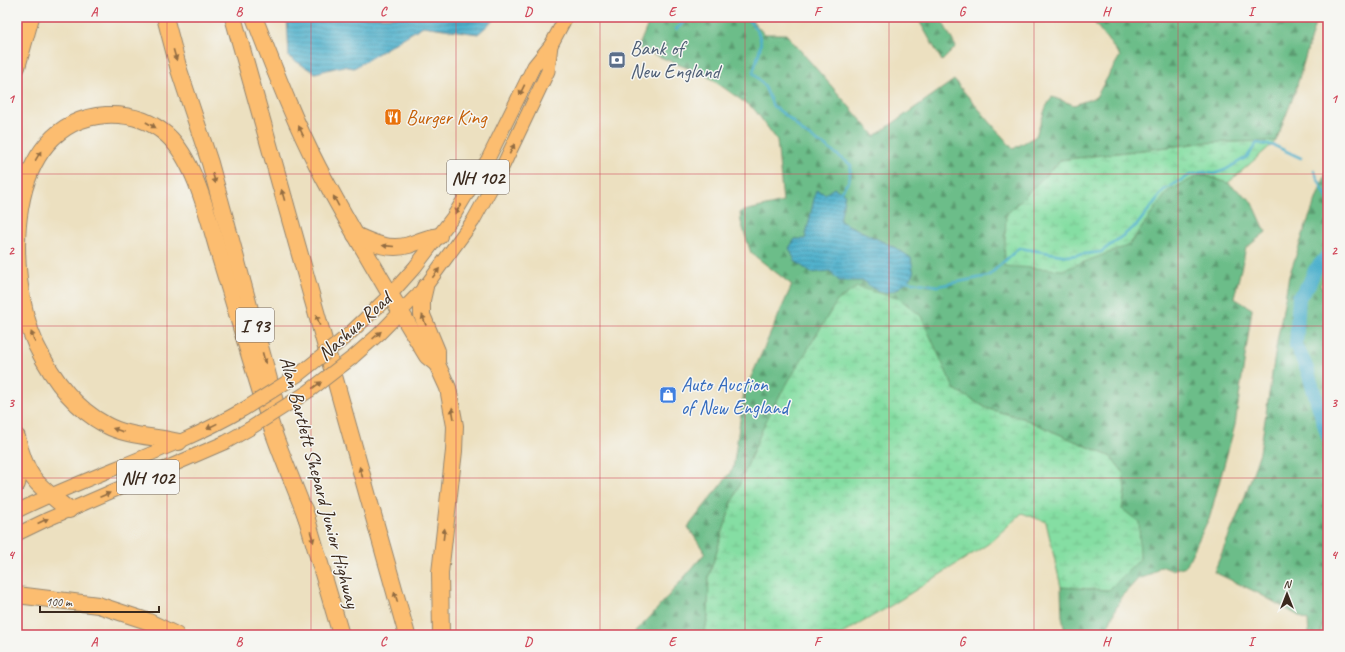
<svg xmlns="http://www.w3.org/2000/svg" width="1345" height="652" font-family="Caveat,sans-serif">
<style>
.forest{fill:url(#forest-firs);stroke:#547454}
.wetland{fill:url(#wetland-marsh);stroke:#608460}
.water{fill:url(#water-rules);stroke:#446d75}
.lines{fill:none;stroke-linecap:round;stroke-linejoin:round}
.stream{stroke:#4db0cc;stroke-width:2.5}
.river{stroke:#4db0cc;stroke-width:14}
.primary-casing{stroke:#94856f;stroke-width:15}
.highway-casing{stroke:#94856f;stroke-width:18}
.primary{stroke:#fcbd6f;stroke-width:13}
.highway{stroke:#fcbd6f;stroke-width:16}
.primary-bridge-casing{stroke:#94856f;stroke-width:15;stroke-linecap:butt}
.primary-bridge{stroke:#fcbd6f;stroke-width:13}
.oneway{fill:#926c42}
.grid{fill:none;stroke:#d1495b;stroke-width:1;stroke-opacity:0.55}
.labels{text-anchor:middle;stroke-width:3;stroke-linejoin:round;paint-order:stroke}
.shield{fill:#f6f6f2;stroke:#73675e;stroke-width:1}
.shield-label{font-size:19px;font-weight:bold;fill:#3b2a1e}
.service-label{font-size:20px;fill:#4e5e75;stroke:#f6f6f2;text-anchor:start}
.food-label{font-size:20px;fill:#c56008;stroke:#f6f6f2;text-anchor:start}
.street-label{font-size:20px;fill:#3b2a1e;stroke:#f6f6f2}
.shop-label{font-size:20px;fill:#366cbe;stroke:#f6f6f2;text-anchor:start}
.neatline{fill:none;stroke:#d1495b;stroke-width:1.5}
.grid-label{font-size:13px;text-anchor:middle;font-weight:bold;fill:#d1495b}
</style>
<defs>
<pattern id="forest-firs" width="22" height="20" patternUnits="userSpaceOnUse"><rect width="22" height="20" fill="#6cbd89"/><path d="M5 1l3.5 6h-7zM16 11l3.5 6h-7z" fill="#5a9a6f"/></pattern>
<pattern id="wetland-marsh" width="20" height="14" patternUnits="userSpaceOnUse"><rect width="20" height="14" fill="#85dea3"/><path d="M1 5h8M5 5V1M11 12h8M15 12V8" fill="none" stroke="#74bf8c"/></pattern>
<pattern id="water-rules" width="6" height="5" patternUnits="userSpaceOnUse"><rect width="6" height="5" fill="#4db0cc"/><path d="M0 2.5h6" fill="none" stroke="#418fa5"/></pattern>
</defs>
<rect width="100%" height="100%" fill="#f6f6f2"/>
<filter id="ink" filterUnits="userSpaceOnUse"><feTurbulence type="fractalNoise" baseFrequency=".025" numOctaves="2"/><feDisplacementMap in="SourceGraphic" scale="8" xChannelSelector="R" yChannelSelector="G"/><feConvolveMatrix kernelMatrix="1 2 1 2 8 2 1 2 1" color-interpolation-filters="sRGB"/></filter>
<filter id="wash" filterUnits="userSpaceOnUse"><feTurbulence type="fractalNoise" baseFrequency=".012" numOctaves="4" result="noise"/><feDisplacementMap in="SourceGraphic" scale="16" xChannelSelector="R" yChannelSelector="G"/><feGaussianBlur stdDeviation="0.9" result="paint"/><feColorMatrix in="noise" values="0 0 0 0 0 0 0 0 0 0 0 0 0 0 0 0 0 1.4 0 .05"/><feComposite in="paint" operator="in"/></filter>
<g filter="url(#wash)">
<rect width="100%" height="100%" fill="#ece0c0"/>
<!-- forest -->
<g class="forest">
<path d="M651,17H749L764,34H786L875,136L954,80L1013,149L1036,136L1046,107L1052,97L1074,105L1096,97L1120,56L1090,17H1317L1295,92L1276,141L1201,143L1061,160L1129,245L1168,191L1202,174L1228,183L1252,201L1266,232L1246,248L1234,298L1252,309L1235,425L1210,516L1186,566L1171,570L1161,566L1150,575L1138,579L1121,597L1104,635H1066L1062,617L1061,587L1109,590L1125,492L1123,472L1111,457L1022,418L988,409L953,389L921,316L796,370L780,395L732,503L709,576L708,618L704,634L675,630L666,635H632L652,615L705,553L688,527L733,469L744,393L792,285L751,253L741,222L740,212L783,202L777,140L754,109L707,76L638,48Z"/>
<path d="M917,17H940L956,47L942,61Z"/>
<path d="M1328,168V277L1320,285L1328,295V598L1320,635H1309L1308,621L1258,593L1214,572L1243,502L1260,452L1277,342L1289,276L1307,223Z"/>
</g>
<!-- wetland -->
<g class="wetland">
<path d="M1276,141L1228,183L1202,174L1168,191L1129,245L1063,270L1004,266L1006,215L1061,160L1201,143Z"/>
<path d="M857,287L900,299L921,316L954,389L988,409L1022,418L1111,457L1123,472L1125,492L1122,509L1139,522L1140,559L1109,590L1061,587L1046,522L1022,513L988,544L892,605L840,635H704L708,618L709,576L732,503L765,423L780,395L837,301Z"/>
<path d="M1328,598V635H1320Z"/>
</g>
<!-- water -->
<g class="water">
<path d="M287,17H497L478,34L423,26L354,68L343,66L315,73L289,57Z"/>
<path d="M834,188L845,194L840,221L898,249L911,258L914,274C898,292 884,301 864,281H839L830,271L811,273L795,261L789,248L795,239H805L816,190L825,194Z"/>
</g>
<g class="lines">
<!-- stream -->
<g class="stream">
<path d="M745,17C769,39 760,46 753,73L764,85L773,106L789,118L804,133L825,146L851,165L849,181L839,194"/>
<path d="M676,29L691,17"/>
<path d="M1314,171L1328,200"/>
<path d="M905,281L938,286L988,276L1019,248L1068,256L1101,252L1137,225L1164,190L1190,175L1203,172L1214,174L1225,170L1247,157L1257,143L1275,146L1301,158"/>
</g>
<!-- river -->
<path class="river" d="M1328,255L1315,270L1309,284L1299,297L1296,345L1307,369L1328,437"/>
</g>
</g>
<g filter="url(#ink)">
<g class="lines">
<defs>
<g id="primary">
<path d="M347,336L390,295L415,267L453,217L488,159L534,66L551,45L566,17"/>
<path d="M353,357L379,334L425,287L473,221L501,170L548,71L551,45"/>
<path d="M17,511C91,474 172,451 244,409"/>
<path d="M17,534L46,520L226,442L249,429"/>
</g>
<g id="highway">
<path d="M165,17L179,70L210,163L276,405"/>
<path d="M233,17L407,635"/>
<path d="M254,17C274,68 293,119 318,167C352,232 390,294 427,356L437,364"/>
<path d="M17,67L31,17"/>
<path d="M355,235C373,243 389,251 409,245C420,241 427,238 439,236"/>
<path d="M425,287L422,300V315L437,351V364L448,388L455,426L454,451L440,573L441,635"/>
<path d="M17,437C27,480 37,484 69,510"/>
<path d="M179,442C155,436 128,437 106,425C74,408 52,378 36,345C5,276 2,122 106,115C128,114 150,120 167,135C197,162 210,226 222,264C239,320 255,375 273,431C283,460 296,489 307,519"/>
<path d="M17,484L22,458"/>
<path d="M304,509L341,635"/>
<path d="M17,595L98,605L147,621L176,635"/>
</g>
</defs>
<!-- primary casing -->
<use href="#primary" class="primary-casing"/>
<!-- highway casing -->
<use href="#highway" class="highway-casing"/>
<!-- primary -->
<use href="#primary" class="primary"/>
<!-- highway -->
<use href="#highway" class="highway"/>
<defs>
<g id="primary-bridge">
<path d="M244,409L298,375L347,336"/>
<path d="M249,429L309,391L353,357"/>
</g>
</defs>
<!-- primary-bridge casing -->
<use href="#primary-bridge" class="primary-bridge-casing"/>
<!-- primary-bridge -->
<use href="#primary-bridge" class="primary-bridge"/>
</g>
<!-- one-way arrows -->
<defs><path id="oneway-solid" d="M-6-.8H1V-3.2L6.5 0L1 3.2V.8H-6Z"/></defs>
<g class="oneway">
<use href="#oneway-solid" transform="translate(175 55) rotate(74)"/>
<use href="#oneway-solid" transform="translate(522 90) rotate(116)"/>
<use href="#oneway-solid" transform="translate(151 125) rotate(30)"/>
<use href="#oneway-solid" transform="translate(301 131) rotate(-115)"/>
<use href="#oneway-solid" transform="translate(512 149) rotate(-64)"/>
<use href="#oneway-solid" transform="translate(38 156) rotate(-59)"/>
<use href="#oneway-solid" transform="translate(214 178) rotate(75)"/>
<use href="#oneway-solid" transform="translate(283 195) rotate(-106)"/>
<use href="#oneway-solid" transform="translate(336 201) rotate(-118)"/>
<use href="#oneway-solid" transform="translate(458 209) rotate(123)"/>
<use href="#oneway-solid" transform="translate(388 246) rotate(-175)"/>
<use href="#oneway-solid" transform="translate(436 273) rotate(-53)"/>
<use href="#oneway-solid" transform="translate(318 320) rotate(-106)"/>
<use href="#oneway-solid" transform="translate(424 320) rotate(-110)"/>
<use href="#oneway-solid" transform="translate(377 335) rotate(-42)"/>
<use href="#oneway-solid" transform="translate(33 337) rotate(-110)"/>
<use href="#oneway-solid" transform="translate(264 358) rotate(75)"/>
<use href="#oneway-solid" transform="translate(317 385) rotate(-36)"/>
<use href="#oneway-solid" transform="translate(453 413) rotate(-99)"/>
<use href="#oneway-solid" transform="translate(212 426) rotate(154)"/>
<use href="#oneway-solid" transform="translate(118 430) rotate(-161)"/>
<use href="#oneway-solid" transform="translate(361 472) rotate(-106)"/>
<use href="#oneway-solid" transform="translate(105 495) rotate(-23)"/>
<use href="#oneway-solid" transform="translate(43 521) rotate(-25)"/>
<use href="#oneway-solid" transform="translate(444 534) rotate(-83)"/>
<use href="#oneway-solid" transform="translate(312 537) rotate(74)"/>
<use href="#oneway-solid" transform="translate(396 597) rotate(-106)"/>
</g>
</g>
<!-- grid -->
<path class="grid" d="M167,17V635M311,17V635M456,17V635M600,17V635M745,17V635M889,17V635M1034,17V635M1178,17V635M17,174H1328M17,326H1328M17,478H1328"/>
<!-- icons -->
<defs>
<symbol id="bank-square" viewBox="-11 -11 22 22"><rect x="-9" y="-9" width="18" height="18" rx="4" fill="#5c6f8a" stroke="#f6f6f2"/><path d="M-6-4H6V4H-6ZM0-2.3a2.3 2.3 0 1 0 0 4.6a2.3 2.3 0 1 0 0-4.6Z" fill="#fff"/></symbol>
<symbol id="restaurant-square" viewBox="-11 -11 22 22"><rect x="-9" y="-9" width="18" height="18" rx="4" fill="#e8710a" stroke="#f6f6f2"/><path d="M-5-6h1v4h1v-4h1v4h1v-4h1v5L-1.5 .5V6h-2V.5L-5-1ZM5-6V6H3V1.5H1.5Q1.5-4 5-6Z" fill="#fff"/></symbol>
<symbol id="shop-square" viewBox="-11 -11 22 22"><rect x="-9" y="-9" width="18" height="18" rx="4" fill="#3f7fe0" stroke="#f6f6f2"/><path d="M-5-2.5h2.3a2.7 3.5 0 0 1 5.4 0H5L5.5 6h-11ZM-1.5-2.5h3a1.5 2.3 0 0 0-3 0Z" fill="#fff"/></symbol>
</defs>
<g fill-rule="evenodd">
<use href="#bank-square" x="607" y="50" width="20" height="20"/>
<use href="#restaurant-square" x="383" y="107" width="20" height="20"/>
<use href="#shop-square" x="658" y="385" width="20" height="20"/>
</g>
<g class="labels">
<!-- shield labels -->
<g class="shield">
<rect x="447" y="160" width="62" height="34" rx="3"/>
<rect x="236" y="308" width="38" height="34" rx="3"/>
<rect x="117" y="460" width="62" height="34" rx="3"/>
</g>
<g class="shield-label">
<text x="478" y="184">NH 102</text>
<text x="255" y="332">I 93</text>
<text x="148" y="484">NH 102</text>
</g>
<!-- service labels -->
<g class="service-label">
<text x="630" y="55">Bank of<tspan x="630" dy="23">New England</tspan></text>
</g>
<!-- food labels -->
<g class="food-label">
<text x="406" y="124">Burger King</text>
</g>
<!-- street labels -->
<g class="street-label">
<text transform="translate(354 326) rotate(-42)" y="7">Nashua Road</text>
<text transform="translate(320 482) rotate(75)" y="7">Alan Bartlett Shepard Junior Highway</text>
</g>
<!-- shop labels -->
<g class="shop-label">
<text x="681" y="391">Auto Auction<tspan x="681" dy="23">of New England</tspan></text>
</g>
</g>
<!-- margin -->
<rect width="1345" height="652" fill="none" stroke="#f6f6f2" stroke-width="44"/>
<!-- north arrow -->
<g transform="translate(1287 594)" stroke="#f6f6f2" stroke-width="3" paint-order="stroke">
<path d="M0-3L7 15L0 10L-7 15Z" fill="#3b2a1e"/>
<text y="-6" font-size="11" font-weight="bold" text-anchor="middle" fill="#3b2a1e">N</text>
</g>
<!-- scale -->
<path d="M40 606v6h119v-6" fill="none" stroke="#3b2a1e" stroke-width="2"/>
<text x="46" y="606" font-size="12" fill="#3b2a1e" stroke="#f6f6f2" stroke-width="3" paint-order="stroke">100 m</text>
<rect x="22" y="22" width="1301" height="608" class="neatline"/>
<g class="grid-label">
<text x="94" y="16">A</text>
<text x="239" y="16">B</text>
<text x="383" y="16">C</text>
<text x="528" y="16">D</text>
<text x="672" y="16">E</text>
<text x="817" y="16">F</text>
<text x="962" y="16">G</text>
<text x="1106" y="16">H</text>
<text x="1251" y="16">I</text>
<text x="11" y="103">1</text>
<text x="1334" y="103">1</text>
<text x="11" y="255">2</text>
<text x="1334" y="255">2</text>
<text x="11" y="407">3</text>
<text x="1334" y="407">3</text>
<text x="11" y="559">4</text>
<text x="1334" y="559">4</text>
<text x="94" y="646">A</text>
<text x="239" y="646">B</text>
<text x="383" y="646">C</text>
<text x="528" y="646">D</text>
<text x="672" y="646">E</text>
<text x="817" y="646">F</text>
<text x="962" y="646">G</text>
<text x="1106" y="646">H</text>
<text x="1251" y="646">I</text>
</g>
</svg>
